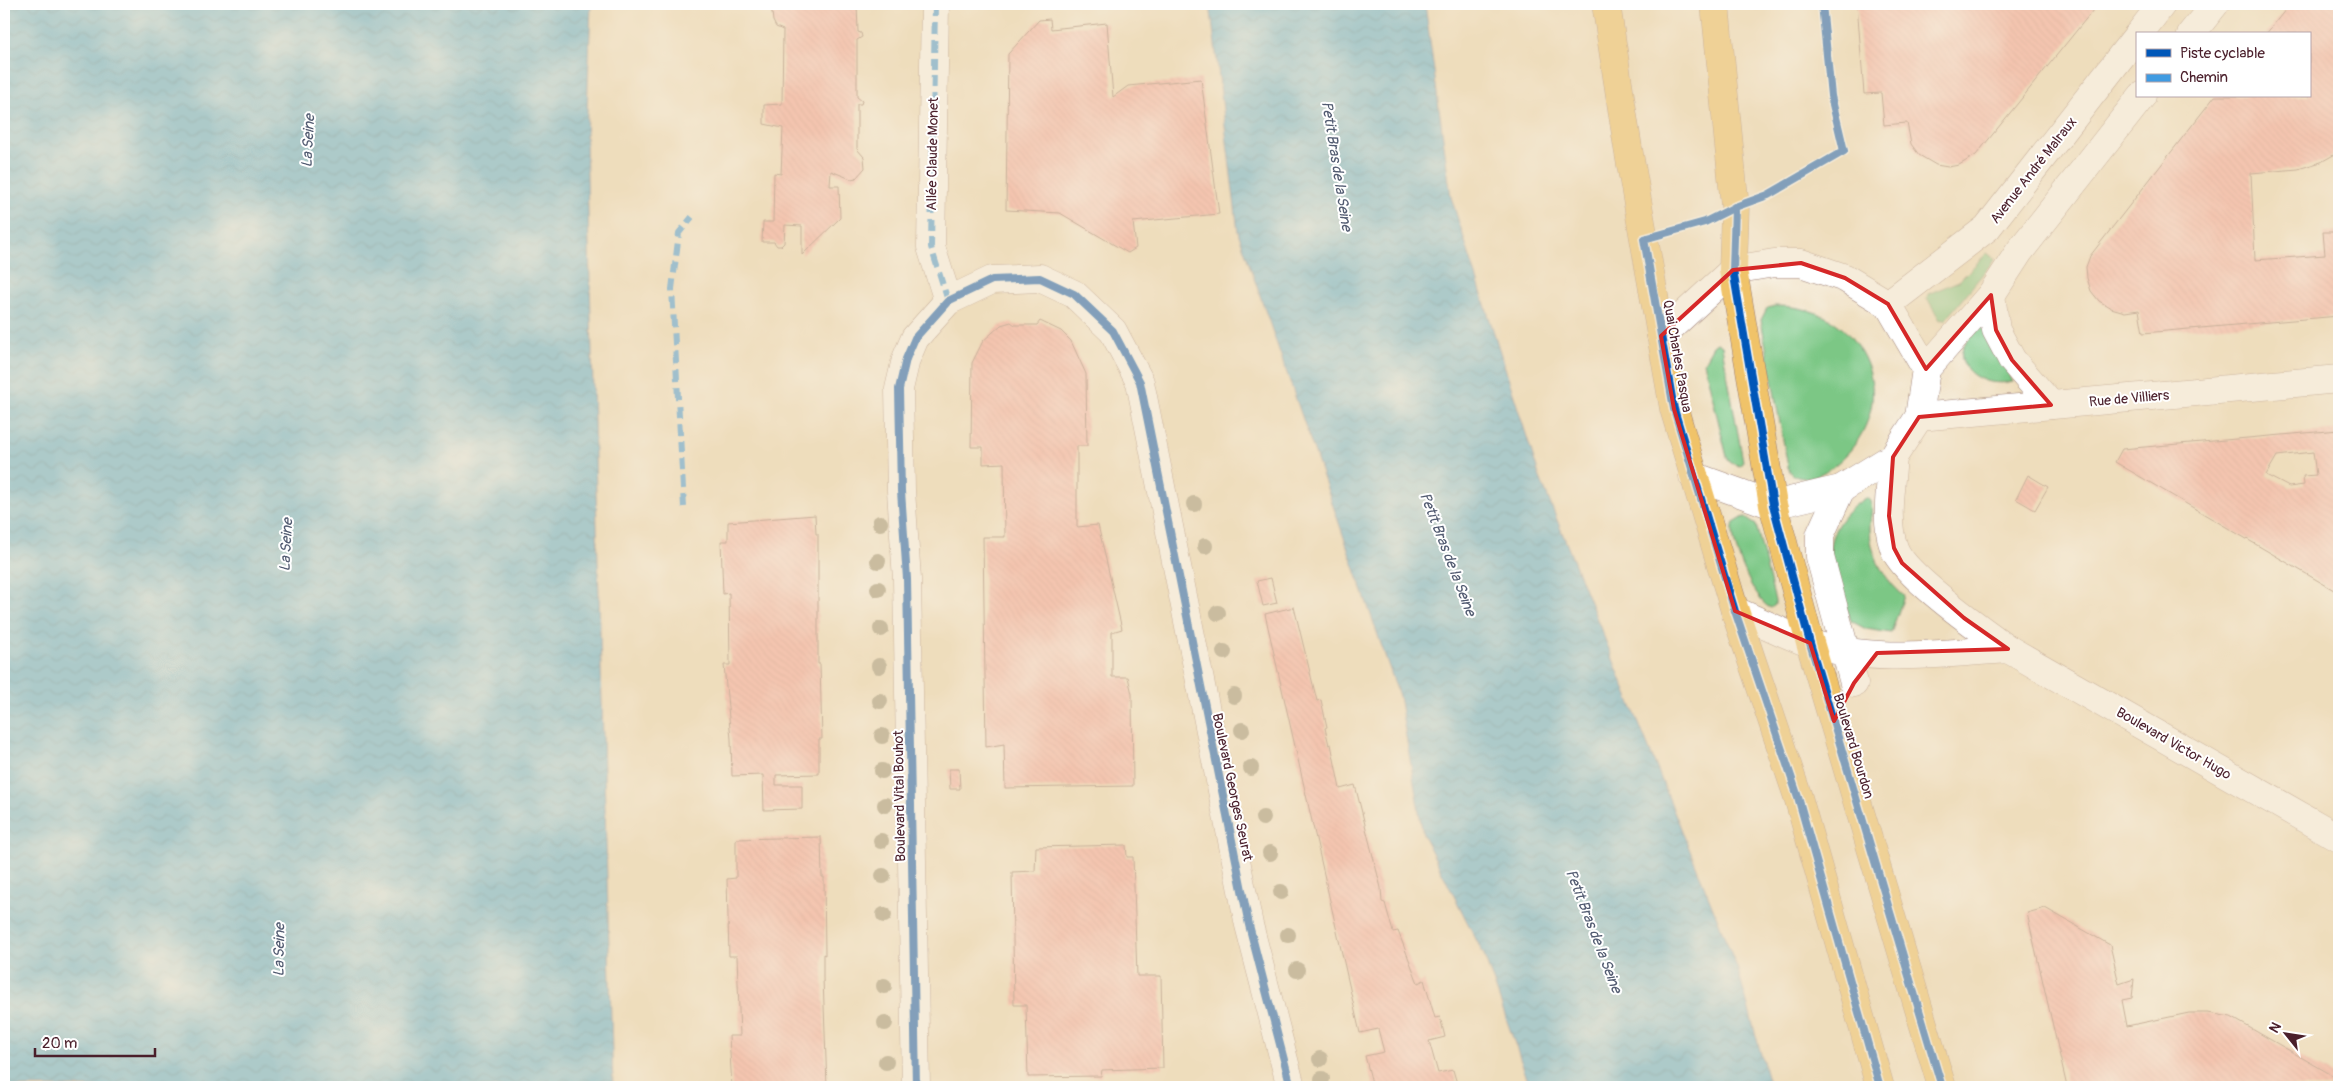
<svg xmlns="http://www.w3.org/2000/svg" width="2343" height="1091" font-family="Pangolin,sans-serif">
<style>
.green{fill:#7bc785;stroke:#627358}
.water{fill:url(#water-waves);stroke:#546a82}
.building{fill:url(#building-back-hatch);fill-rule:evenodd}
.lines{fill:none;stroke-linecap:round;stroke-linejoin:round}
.pedestrian-casing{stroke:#9c7e74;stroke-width:29}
.minor-casing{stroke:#9c7e74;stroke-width:29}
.tertiary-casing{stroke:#9c7e74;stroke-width:29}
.primary-casing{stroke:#9c7e74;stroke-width:29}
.pedestrian{stroke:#fff;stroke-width:28}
.minor{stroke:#fff;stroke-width:28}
.tertiary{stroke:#fff;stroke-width:28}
.primary{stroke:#f0c369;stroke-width:28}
.quiet{stroke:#409be1;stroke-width:6;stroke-dasharray:12 6;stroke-linecap:butt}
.cycleway-casing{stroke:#fff;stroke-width:11}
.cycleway{stroke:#0057b8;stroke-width:8}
.tree{fill:#9d957d}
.marked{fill:none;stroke:#d62828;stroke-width:4;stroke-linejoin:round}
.labels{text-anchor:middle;stroke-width:4;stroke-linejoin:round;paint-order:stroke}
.street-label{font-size:14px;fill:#4a1f2b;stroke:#fff}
.water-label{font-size:15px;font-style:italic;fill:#525b71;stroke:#fff}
</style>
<defs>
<pattern id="water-waves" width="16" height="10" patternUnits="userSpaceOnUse" patternTransform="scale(1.25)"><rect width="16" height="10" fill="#5db4da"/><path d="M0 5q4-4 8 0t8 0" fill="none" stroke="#4f92b1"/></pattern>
<pattern id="building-back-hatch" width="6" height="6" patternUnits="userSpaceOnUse" patternTransform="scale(1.25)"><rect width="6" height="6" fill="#faa8a0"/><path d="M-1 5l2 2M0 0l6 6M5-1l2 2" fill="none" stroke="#d8908a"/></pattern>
</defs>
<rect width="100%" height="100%" fill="#fff"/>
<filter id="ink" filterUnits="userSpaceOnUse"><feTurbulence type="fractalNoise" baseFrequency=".02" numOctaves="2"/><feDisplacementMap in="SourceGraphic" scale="10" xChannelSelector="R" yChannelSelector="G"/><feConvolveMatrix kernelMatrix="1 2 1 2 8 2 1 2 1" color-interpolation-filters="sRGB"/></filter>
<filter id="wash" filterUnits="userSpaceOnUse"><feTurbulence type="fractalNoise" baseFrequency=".0096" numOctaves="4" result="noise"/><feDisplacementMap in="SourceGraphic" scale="20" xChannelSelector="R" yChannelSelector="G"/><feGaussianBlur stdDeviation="1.12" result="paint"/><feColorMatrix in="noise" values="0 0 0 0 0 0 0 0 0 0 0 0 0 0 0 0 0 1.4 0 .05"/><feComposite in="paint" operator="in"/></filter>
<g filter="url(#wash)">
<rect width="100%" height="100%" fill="#eeddbc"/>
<!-- green -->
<g class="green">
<path d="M1987,253L1995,259L1946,319L1940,320L1927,298L1928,294L1959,281Z"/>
<path d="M1775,306C1803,306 1831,314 1850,336C1921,422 1802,509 1788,467L1761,320L1767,308Z"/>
<path d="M1984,322L2013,382C2005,383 1997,383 1990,382C1974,379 1955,364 1964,346C1969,338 1978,330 1984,322Z"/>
<path d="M1717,343L1722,346L1743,461L1740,466L1731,463L1727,457L1704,362L1713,346Z"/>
<path d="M1866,498L1871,501C1873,510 1870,518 1870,528C1870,555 1884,579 1904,596L1891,633L1866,629L1851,621C1846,605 1831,573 1830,558C1827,533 1845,510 1866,498Z"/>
<path d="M1744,517L1756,525L1775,601V605L1771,608C1754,603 1727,537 1734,523Z"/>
</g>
<!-- water -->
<g class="water">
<path d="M4,4H591L586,140L613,1087H4Z"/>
<path d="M1210,4H1425L1451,197L1539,475L1738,970L1770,1087H1530L1484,955L1423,835L1399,696L1238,232Z"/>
</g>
<g id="blocks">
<!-- building -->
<g class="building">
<path d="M771,4H857L858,32L861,33L862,37L857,40V97L862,101L861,104H857V149L864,157L865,168L856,178L851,179L831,171L830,186H839L840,218L802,255V226L785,225L784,243L781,246H777L774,242H762L763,222H773L774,173L781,174L783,128L764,124V105L782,104L783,30L776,27L773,21Z"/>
<path d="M1857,4H2098L1976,155L1959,165L1948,167L1936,165L1919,155L1911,144L1907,123L1884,125L1881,93L1864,94Z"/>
<path d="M2290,4H2339V152L2321,162L2298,169L2251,173L2255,260L2325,255L2323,232H2339V316L2143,333L2139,310L2125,312L2111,308L2099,301L2091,291L2087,278L2086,267L2090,256L2215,96H2309V34H2266Z"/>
<path d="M1050,19L1051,29L1107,23L1113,97L1128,86L1201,79L1219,214L1133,222L1136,248L1128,253L1060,213L1006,210L1008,54L1039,20Z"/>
<path d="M1040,321L1061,331L1071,341L1086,374L1087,446H1077V527L1098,525L1122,629L1112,632V677H1128L1132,694L1133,786L1005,788L1004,744L986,747L983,537H1005L1004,463L983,464V447H971L972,363L983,341L1001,325L1011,322L1015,325H1037Z"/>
<path d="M2339,430V593L2115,462L2122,449ZM2313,452L2316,475L2303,476L2304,485L2289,487L2266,475L2277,456Z"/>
<path d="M2028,475L2048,487L2035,510L2016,499Z"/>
<path d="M815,515L816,534H818V664H820L822,739H819V774L776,775V785H802V809L764,810L763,775L732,776L731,739L724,665H730L729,593L723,594L721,541H728V522Z"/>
<path d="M1271,578L1277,603L1263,606L1257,581Z"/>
<path d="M1294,607L1317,701L1321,700L1327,727L1325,728L1329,745L1331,744L1340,789L1355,785L1381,888L1382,902L1385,903L1393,932L1398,931L1418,983L1424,980L1435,1018L1440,1017L1445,1037L1429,1041L1438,1073L1453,1070L1458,1087H1373L1365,1056L1384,1052L1378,1029L1360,1033L1265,614Z"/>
<path d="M949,769H959L960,789H950Z"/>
<path d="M821,837L822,877H824L825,955L823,954V978L827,1087H732L729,1036H740L737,956H729L727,879L736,878V839Z"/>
<path d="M1126,845L1127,857H1133L1137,976H1161L1163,1068L1102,1070L1101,1076L1028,1077L1026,1005H1014L1012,872L1035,871L1036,847Z"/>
<path d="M2045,908L2110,945L2119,984L2134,979L2132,998L2122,1000L2127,1026L2189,1013H2208L2231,1017L2339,1079V1087H2067L2027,913Z"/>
</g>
</g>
</g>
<g filter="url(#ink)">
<use href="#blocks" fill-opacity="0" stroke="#9c7e74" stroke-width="1"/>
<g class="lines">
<defs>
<path id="pedestrian" d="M935,4L931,247L948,301"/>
<g id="minor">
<path d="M2139,34L2162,4"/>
<path d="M2191,34L2215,4"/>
<path d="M1991,295L1996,330L2012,360L2051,405"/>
<path d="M1888,304L1987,228L2137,36"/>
<path d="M1926,369L1991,295L2019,252L2142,96"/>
<path d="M916,1087L907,579L901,491L899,389L906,359L915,338L948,301L992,280L1040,278L1074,294L1113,331L1140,382L1249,925L1291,1087"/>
</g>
<g id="tertiary">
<path d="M1661,336L1733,270L1774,263H1801L1845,278L1888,304L1926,369L1919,417L1893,457L1841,489L1773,505L1693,476"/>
<path d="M1919,417L2339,379"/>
<path d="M1893,457C1891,485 1884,520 1894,548C1903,575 1983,631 2008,649L2339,838"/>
<path d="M1841,489L1820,535V557L1854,683"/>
<path d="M1735,611C1760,621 1784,634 1809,643C1871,664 1945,653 2008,649"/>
</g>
<g id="primary">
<path d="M1606,4L1628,148L1674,409L1735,611L1798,797L1880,1087"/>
<path d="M1715,4L1735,207L1733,270L1773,505L1810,643L1942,1087"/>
</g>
</defs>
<!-- pedestrian casing -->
<use href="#pedestrian" class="pedestrian-casing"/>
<!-- minor casing -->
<use href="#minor" class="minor-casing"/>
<!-- tertiary casing -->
<use href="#tertiary" class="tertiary-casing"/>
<!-- primary casing -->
<use href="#primary" class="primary-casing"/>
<!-- pedestrian -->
<use href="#pedestrian" class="pedestrian"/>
<!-- minor -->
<use href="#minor" class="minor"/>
<!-- tertiary -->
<use href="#tertiary" class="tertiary"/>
<!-- primary -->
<use href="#primary" class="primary"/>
<!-- quiet -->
<g class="quiet">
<path d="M935,4L931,247L948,301"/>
<path d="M684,507L672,289L679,233L692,217"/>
</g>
<defs>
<g id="cycleway">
<path d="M1822,4L1831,96L1844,151L1768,195L1735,207L1705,222L1644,239L1674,409L1735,611L1798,797L1880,1087"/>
<path d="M1735,207L1733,270L1773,505L1810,643L1942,1087"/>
<path d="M916,1087L907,579L901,491L899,389L906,359L915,338L948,301L992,280L1040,278L1074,294L1113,331L1140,382L1249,925L1291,1087"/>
</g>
</defs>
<!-- cycleway casing -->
<use href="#cycleway" class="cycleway-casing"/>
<!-- cycleway -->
<use href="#cycleway" class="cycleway"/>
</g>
<!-- trees -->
<g class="tree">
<circle cx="1194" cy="504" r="8"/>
<circle cx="880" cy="523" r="8"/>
<circle cx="1205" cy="546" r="8"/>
<circle cx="878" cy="561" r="8"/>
<circle cx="878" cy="589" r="8"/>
<circle cx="1218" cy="613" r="8"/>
<circle cx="881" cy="629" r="8"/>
<circle cx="1224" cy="652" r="8"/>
<circle cx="879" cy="666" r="8"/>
<circle cx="1234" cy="696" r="8"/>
<circle cx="880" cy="701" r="8"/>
<circle cx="1242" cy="730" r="8"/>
<circle cx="882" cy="736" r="8"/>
<circle cx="1251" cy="768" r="8"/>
<circle cx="882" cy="771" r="8"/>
<circle cx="885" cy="805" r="8"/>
<circle cx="1263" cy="818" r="8"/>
<circle cx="881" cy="841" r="8"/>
<circle cx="1270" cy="853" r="8"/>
<circle cx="883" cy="876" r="8"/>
<circle cx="1281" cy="892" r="8"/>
<circle cx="884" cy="915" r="8"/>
<circle cx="1288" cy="935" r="8"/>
<circle cx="1297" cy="970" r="8"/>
<circle cx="884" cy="986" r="8"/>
<circle cx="885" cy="1023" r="8"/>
<circle cx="1320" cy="1059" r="8"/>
<circle cx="886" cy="1062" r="8"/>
<circle cx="1322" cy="1079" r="8"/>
</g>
</g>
<!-- marked area -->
<path d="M0 0H2343V1091H0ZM1801,263L1845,278L1888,304L1926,369L1991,295L1996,330L2012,360L2051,405L1919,417L1893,457L1889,516L1894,548L1902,563L1964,618L2008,649L1877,653L1854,683L1834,721L1810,643L1735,611L1674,409L1661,336L1733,270Z" fill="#eeddbc" fill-opacity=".55" fill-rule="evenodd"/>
<path class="marked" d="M1801,263L1845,278L1888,304L1926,369L1991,295L1996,330L2012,360L2051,405L1919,417L1893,457L1889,516L1894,548L1902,563L1964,618L2008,649L1877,653L1854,683L1834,721L1810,643L1735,611L1674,409L1661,336L1733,270Z"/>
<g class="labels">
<!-- street labels -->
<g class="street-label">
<text transform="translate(932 154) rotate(-89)" y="5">Allée Claude Monet</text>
<text transform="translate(2033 170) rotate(-52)" y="5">Avenue André Malraux</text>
<text transform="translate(1678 356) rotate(80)" y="5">Quai Charles Pasqua</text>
<text transform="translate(2129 398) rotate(-5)" y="5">Rue de Villiers</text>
<text transform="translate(2174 743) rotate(30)" y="5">Boulevard Victor Hugo</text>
<text transform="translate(1854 746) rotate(73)" y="5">Boulevard Bourdon</text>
<text transform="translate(1233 787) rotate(78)" y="5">Boulevard Georges Seurat</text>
<text transform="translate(899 796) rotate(-91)" y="5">Boulevard Vital Bouhot</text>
</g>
<!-- water labels -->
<g class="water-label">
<text transform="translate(308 141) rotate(-87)" y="5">La Seine</text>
<text transform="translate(1337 166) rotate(81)" y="5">Petit Bras de la Seine</text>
<text transform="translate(286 545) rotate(-87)" y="5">La Seine</text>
<text transform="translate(1448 554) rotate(69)" y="5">Petit Bras de la Seine</text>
<text transform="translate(1594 931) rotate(69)" y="5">Petit Bras de la Seine</text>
<text transform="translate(279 950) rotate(-89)" y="5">La Seine</text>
</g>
</g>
<!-- margin -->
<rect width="2343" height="1091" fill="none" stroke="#fff" stroke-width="20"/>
<!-- legend -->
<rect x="2136" y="32" width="175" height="65" fill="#ffffff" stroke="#b7a5aa"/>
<rect x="2146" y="49" width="25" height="8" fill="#0057b8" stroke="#b7a5aa"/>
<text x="2180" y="58" font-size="15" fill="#4a1f2b">Piste cyclable</text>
<rect x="2146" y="74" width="25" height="8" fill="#409be1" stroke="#b7a5aa"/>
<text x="2180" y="82" font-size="15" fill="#4a1f2b">Chemin</text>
<!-- north arrow -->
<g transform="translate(2286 1034) rotate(300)" stroke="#ffffff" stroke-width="4" paint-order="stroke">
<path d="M0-4L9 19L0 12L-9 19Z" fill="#4a1f2b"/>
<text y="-8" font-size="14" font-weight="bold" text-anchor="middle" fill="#4a1f2b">N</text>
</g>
<!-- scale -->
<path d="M35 1048v8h120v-8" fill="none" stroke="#4a1f2b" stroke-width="2.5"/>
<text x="42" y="1048" font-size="15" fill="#4a1f2b" stroke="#ffffff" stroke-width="4" paint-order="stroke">20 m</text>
</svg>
